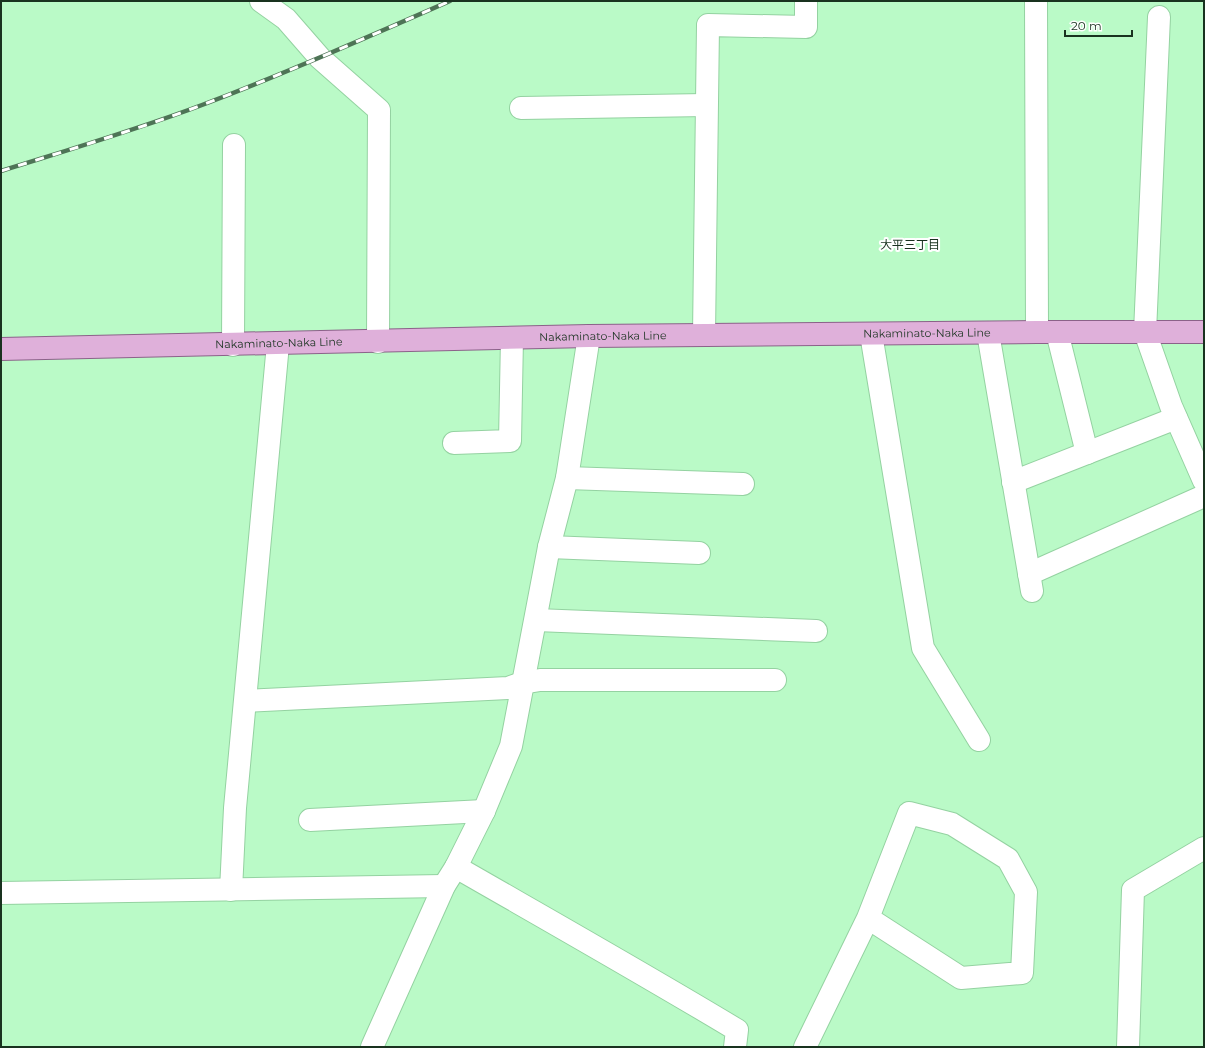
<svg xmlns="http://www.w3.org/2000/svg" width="1205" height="1048" font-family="Montserrat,'Noto Sans JP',sans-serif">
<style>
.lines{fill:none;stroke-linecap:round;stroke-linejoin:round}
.minor-casing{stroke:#94d2a1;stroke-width:24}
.major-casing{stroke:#8b6289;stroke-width:24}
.minor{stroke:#fff;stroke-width:22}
.major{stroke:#dfb0da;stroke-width:22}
.rail-casing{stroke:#4e7456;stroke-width:4.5}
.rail{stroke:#fff;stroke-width:3;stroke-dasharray:9;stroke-linecap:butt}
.labels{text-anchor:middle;stroke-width:4;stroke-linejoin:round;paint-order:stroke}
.street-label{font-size:11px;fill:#19321f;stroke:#fff}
.neighbourhood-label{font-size:12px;fill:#19321f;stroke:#fff}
</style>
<rect width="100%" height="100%" fill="#bafac7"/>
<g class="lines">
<defs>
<g id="minor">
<path d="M261,1L286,19L320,58L379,110L378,342"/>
<path d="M1036,1L1037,332"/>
<path d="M1159,17L1145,332L1171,406L1204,481"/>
<path d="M521,108L706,105"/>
<path d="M1057,332L1087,453"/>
<path d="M988,333L1032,591"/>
<path d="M871,334L923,648L979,740"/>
<path d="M704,335L708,25L806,27V1"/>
<path d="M233,345L234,145"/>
<path d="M454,443L510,441L512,338"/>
<path d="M567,478L743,484"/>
<path d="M1013,482L1176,418"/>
<path d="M549,547L699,553"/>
<path d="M1029,574L1204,496"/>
<path d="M536,620L816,631"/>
<path d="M246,701L508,688L522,683L540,680H775"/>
<path d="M310,820L484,811"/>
<path d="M456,867C550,921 644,974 737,1030L735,1047"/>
<path d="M231,890L235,808L278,344"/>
<path d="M1,893L444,886"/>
<path d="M372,1047L444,886L456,867L484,811L511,746L549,547L567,478L589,336"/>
<path d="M805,1047L868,918L909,813L952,824L1008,859L1026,892L1022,973L961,978L868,918"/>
<path d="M1128,1047L1133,890L1204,848"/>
</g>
<g id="major">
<path id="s1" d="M1,349L589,336L1037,332H1204"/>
</g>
</defs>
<!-- minor casing -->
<use href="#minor" class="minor-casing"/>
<!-- major casing -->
<use href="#major" class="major-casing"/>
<!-- minor -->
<use href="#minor" class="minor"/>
<!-- major -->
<use href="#major" class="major"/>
<defs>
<path id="rail" d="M1,171C68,150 136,130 202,105C286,73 368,37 450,1"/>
</defs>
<!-- rail casing -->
<use href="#rail" class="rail-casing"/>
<!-- rail -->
<use href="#rail" class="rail"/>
</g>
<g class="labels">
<!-- street labels -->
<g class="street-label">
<text dy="4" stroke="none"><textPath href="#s1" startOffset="926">Nakaminato-Naka Line</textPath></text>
<text dy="4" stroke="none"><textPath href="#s1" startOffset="602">Nakaminato-Naka Line</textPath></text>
<text dy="4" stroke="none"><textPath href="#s1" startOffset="278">Nakaminato-Naka Line</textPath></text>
</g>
<!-- neighbourhood labels -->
<g class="neighbourhood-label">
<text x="910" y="249">大平三丁目</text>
</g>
</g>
<!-- border -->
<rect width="1205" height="1048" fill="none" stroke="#19321f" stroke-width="4"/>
<!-- scale -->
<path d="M1065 30v6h67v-6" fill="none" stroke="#19321f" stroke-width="2"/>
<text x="1071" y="30" font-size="12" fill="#19321f" stroke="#ffffff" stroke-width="3" paint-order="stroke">20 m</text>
</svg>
